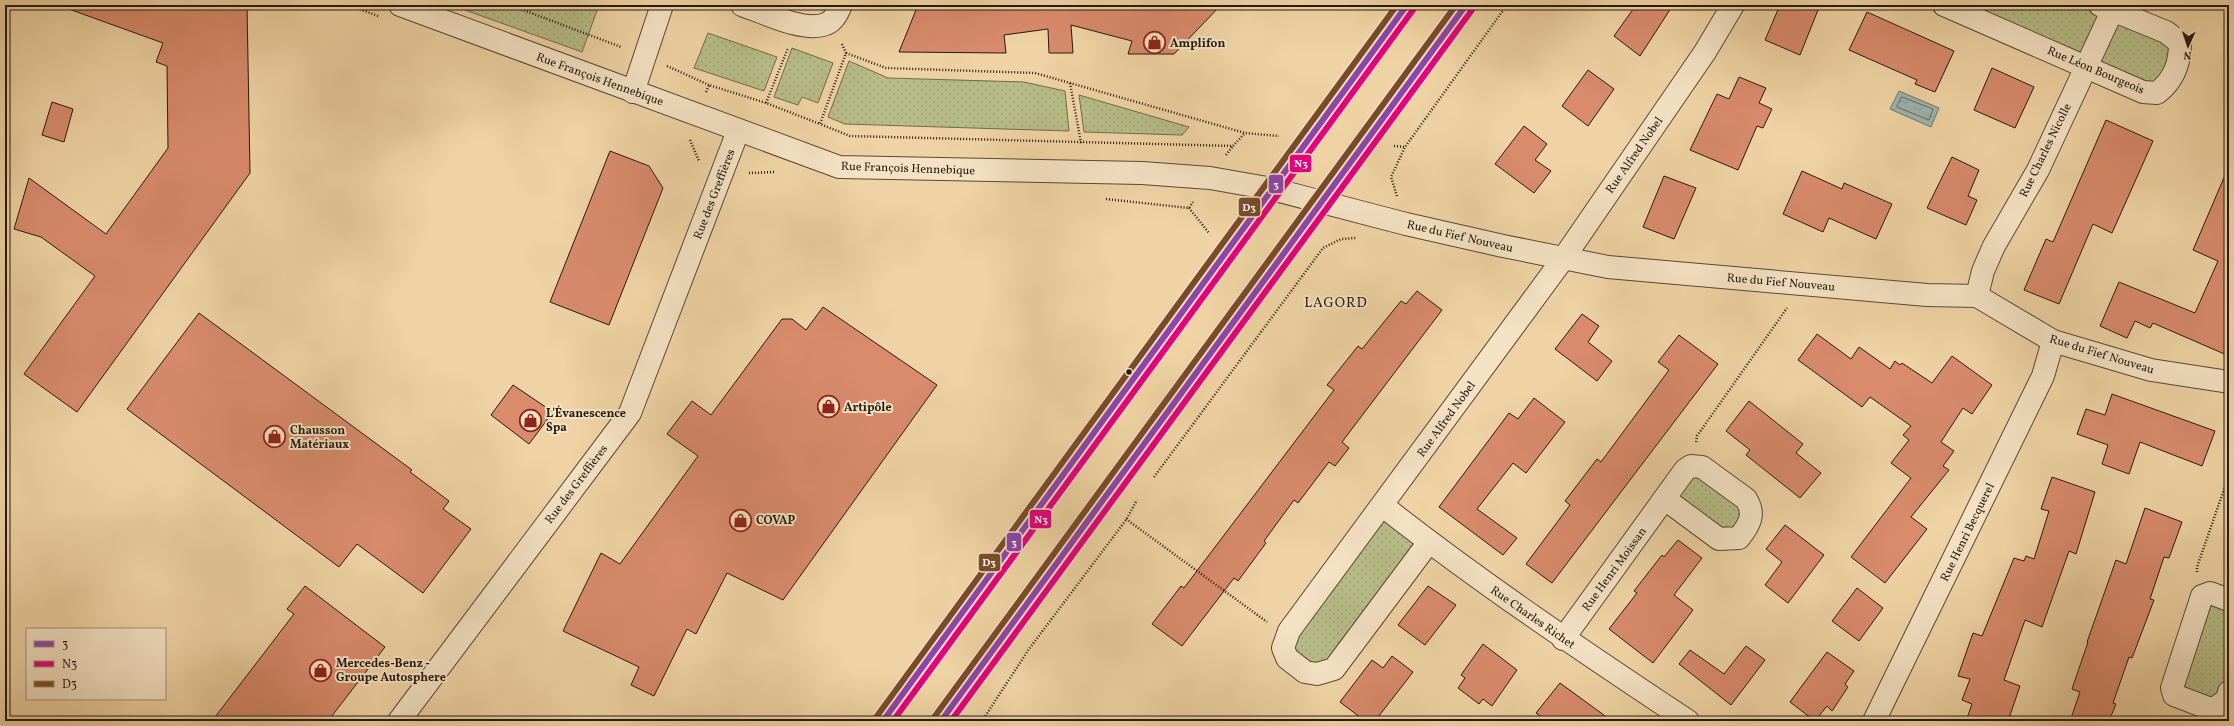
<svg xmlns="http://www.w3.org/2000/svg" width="2234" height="726" font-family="Vollkorn,serif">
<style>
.grass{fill:url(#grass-dots);stroke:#6e6c4c}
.water{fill:url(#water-ripples);stroke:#6d7771}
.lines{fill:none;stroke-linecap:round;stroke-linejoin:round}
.shore{stroke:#616861;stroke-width:1}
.building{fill:#d98b6c;stroke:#241a11}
.minor-casing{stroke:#574836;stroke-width:24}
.tertiary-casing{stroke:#574836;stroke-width:24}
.primary-casing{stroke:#241a11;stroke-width:24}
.path{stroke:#241a11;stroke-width:2.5;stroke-dasharray:1 2;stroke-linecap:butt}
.minor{stroke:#f5e2c4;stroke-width:22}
.tertiary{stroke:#f5e2c4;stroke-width:22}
.primary{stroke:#e8ba72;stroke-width:22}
.bus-1-casing{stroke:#f5e2c4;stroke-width:9}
.bus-2-casing{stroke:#f5e2c4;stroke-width:9}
.bus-3-casing{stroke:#f5e2c4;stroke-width:9}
.bus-1{stroke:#8e44ad;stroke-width:6}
.bus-2{stroke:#e5007d;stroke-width:6}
.bus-3{stroke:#7a4b2a;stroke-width:6}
.bus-dot{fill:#241a11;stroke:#f5e2c4;stroke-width:1.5}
.labels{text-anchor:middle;stroke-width:4;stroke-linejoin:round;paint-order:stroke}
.poi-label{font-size:12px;font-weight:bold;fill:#241a11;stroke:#f5e2c4;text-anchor:start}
.street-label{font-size:12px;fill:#241a11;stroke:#f5e2c4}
.quarter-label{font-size:14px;letter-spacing:1px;fill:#241a11;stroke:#f5e2c4}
.line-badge{stroke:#f5e2c4;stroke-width:1.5}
.badge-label{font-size:11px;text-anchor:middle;font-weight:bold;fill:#fff}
</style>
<defs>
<pattern id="grass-dots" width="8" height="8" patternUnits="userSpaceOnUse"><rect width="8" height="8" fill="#b7bd87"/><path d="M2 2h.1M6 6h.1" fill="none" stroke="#9da274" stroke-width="1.8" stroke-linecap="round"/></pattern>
<pattern id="water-ripples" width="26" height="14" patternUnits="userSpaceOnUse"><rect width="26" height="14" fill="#9eb5b1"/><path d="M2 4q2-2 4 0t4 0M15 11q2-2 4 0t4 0" fill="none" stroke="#889b97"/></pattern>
</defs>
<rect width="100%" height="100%" fill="#f0d3a4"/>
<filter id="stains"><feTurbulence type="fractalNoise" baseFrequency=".005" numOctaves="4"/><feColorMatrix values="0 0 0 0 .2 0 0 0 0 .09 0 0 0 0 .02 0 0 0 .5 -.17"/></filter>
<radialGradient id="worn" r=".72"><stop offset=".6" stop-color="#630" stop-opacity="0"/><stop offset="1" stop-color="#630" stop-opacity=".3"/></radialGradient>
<!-- grass -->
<g class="grass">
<path d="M451,5H599L582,52Z"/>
<path d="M1944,5H2100L2180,43L2157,93Z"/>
<path d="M708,33L777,57L764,91L694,68Z"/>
<path d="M792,48L833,63L818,103L802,97L798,105L774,97Z"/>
<path d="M849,61L888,78L1024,82L1065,91L1069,131L845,124L828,117Z"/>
<path d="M1079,95L1189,127L1182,135L1084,132Z"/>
<path d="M1685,470L1746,499L1739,538L1665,499Z"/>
<path d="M1383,506L1429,542L1334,669L1305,672L1287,637Z"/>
<path d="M2229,600V692L2227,700L2174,695L2198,604Z"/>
</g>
<!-- water -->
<path class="water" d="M1899,91L1939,108L1931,127L1890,109Z"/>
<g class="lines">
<!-- shore -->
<path class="shore" d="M1902,97L1933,109L1929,120L1897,107Z"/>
</g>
<!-- building -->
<g class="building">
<path d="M67,5H247L250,173L77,412L24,374L95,276L41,237L14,229L29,178L106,234L168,148L167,66L156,62L163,43L66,8Z"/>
<path d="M918,5H1221L1174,54H1128L1132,41L1071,25L1073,53H1049L1048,29L1004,35L1006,53L899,52Z"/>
<path d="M1636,5H1673L1640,56L1614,36Z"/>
<path d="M1780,5H1820L1800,55L1765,40Z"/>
<path d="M1867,12L1954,51L1935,92L1915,84L1917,80L1849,50Z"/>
<path d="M1992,68L2034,87L2015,128L1974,110Z"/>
<path d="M1588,70L1614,89L1588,126L1562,106Z"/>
<path d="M1739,77L1766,88L1759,103L1772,109L1763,128L1757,126L1738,170L1690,150L1717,94L1729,99Z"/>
<path d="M52,102L73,109L64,142L42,135Z"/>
<path d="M2106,120L2153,141L2112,233L2093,224L2059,304L2024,290L2046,239L2053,242Z"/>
<path d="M1524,126L1547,144L1535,160L1551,171L1534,193L1495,164Z"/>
<path d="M610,151L649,166L663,188L609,325L550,302Z"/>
<path d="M1952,157L1979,170L1968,196L1977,200L1966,225L1927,208Z"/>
<path d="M2229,166V356L2153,323L2150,328L2135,321L2127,338L2100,326L2119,282L2195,313L2218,261L2193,250Z"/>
<path d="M1802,171L1842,189L1844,183L1892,204L1876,239L1829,218L1823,232L1783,214Z"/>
<path d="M1664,176L1696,188L1674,239L1643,227Z"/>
<path d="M1417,291L1442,310L1342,442L1349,448L1335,466L1329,462L1298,503L1294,500L1264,541L1266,543L1238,581L1234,578L1182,646L1152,624L1181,586L1184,588L1334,390L1327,385L1358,346L1362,349L1401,301L1406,304Z"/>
<path d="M823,307L937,385L783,600L727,573L696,634L687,629L654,696L631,685L639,667L563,631L601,553L620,564L698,456L667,434L692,401L711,415L782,319H792L806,330Z"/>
<path d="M199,313L412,470L410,472L449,501L443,509L471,529L423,593L357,544L339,567L127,409Z"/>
<path d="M1582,314L1599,326L1588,342L1612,361L1597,381L1555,349Z"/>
<path d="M1817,334L1851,359L1859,347L1890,369L1895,361L1900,365L1902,363L1932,383L1952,356L1992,385L1972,414L1963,408L1941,442L1954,451L1943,466L1949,470L1911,517L1927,529L1885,583L1851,557L1911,478L1891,463L1909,440L1903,435L1911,426L1870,397L1862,407L1798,360Z"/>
<path d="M1679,335L1718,364L1552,583L1526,564L1570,505L1565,501L1597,459L1601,462L1669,370L1658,362Z"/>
<path d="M513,385L553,412L529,444L491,415Z"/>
<path d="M2112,394L2215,431L2202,466L2140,442L2129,474L2102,464L2108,445L2077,434L2086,409L2105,415Z"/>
<path d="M1534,398L1565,422L1526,473L1513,463L1477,509L1517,538L1503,555L1439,507L1509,413L1518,419Z"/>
<path d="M1749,401L1803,444L1796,453L1821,473L1800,498L1746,455L1750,450L1726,431Z"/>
<path d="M2052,477L2095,492L2076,554L2069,551L2042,627L2025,620L2004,680L2020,686L2008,721H1966L1972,704L1962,700L1970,679L1958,676L1973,633L1982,636L2014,558L2024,561L2026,556L2034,559L2049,511L2041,509Z"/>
<path d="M2145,508L2182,522L2169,558L2164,557L2150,599L2154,600L2132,658L2129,657L2113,703L2116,704L2109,721H2070L2080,692L2072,689L2088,642H2087L2116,560L2126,564Z"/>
<path d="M1785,525L1824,555L1788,603L1765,585L1782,562L1766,549Z"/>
<path d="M1678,540L1702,558L1674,595L1693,610L1653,663L1609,629L1637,593L1634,591L1662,555L1664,557Z"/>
<path d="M305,586L385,647L328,721H212L294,614L287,609Z"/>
<path d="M1428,586L1456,605L1425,645L1398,625Z"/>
<path d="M1857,588L1883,608L1859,641L1832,621Z"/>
<path d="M1483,644L1517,670L1492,706L1483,699L1479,704L1458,688L1465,678L1461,675Z"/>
<path d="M1746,646L1765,660L1731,705L1679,664L1690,650L1724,674Z"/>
<path d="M1827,652L1854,671L1845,684L1848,687L1832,711L1827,706L1815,721L1790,702Z"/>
<path d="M1392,656L1413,672L1375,721H1365L1340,702L1372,660L1383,668Z"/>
<path d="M1560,683L1612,721H1547L1536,713Z"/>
</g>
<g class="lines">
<defs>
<g id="minor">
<path d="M742,5C763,12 804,33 826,24C834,21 838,12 841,5"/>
<path d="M1944,5L2143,92L2157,93C2174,80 2180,64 2180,43L2166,32L2100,5"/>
<path d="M633,92L662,5"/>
<path d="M1977,296L1983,271L1994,246L2038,170L2115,5"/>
<path d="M1383,506C1481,583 1584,652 1688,721"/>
<path d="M1429,542L1334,669L1317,674L1305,672L1287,658L1283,648L1289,631L1563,259L1705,52L1733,5"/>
<path d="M2229,600L2210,593L2202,596L2172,688L2174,695L2229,716"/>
<path d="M1563,639L1685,470L1691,466L1702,467L1746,499C1756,515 1749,525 1739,538L1719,539L1665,499"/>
<path d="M2212,710L2227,700L2229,692"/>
<path d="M399,721L630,413L738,131"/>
<path d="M1874,721L2043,376L2053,341"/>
</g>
<path id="tertiary" d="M400,5L839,167L1142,173L1210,178L1272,189L1406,224L1503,246L1608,267L1927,295L1977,296L2053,341L2151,370L2229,382"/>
<g id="primary">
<path d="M883,721L1407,5"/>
<path d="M941,721L1466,5"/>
</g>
</defs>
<!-- minor casing -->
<use href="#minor" class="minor-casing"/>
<!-- tertiary casing -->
<use href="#tertiary" class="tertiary-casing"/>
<!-- primary casing -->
<use href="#primary" class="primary-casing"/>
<!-- path -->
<g class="path">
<path d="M349,5L378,16"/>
<path d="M510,5L621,47"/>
<path d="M842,44L846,53L820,124L850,136L1233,146L1245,133"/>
<path d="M846,53L886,68L1035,73L1245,133L1279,136"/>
<path d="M667,66L709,85"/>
<path d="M1070,83L1081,143"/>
<path d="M706,92L709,85L766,103L820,124"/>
<path d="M766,103L788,48"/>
<path d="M690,140L699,161"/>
<path d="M1394,146L1405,147"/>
<path d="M1226,155L1233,146"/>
<path d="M749,173L776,172"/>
<path d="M1397,196L1391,177L1405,147L1507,5"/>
<path d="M1106,199L1189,208L1193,202"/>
<path d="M1189,208L1209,233"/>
<path d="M1696,442L1697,436L1787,308"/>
<path d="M1154,477L1323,248L1341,239L1356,238"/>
<path d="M1126,519L1267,622"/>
<path d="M2197,572V567L2229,475"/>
<path d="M982,721L1029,649L1126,520L1137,500"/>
</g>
<!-- minor -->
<use href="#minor" class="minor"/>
<!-- tertiary -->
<use href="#tertiary" class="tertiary"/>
<!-- primary -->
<use href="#primary" class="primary"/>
<defs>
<g id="bus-1">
<path d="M883,721L1407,5"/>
<path d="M941,721L1466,5"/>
</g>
<g id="bus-2">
<path d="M893,721L1413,10"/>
<path d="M951,721L1472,10"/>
</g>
<g id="bus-3">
<path d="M877,716L1397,5"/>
<path d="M935,716L1456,5"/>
</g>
</defs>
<!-- bus-1 casing -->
<use href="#bus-1" class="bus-1-casing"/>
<!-- bus-2 casing -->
<use href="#bus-2" class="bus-2-casing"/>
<!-- bus-3 casing -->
<use href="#bus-3" class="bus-3-casing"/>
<!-- bus-1 -->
<use href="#bus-1" class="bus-1"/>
<!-- bus-2 -->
<use href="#bus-2" class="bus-2"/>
<!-- bus-3 -->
<use href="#bus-3" class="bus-3"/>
</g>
<!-- icons -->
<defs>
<symbol id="shop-ring" viewBox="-11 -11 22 22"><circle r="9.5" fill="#f5e2c4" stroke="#8f2418" stroke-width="1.5"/><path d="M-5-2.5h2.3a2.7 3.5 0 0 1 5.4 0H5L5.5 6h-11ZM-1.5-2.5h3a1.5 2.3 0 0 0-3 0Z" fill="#8f2418"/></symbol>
</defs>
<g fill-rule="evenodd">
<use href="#shop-ring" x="1142" y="30" width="25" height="25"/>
<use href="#shop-ring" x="816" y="394" width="25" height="25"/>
<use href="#shop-ring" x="518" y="408" width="25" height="25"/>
<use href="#shop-ring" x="262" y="424" width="25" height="25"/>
<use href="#shop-ring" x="728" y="508" width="25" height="25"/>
<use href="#shop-ring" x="308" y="658" width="25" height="25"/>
</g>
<!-- markers -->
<circle class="bus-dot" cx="1129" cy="372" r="3.5"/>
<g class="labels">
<!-- poi labels -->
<g class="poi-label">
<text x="1170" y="47">Amplifon</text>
<text x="844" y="411">Artipôle</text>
<text x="546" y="417">L'Évanescence<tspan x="546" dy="14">Spa</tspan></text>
<text x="290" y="434">Chausson<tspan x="290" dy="14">Matériaux</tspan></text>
<text x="756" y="524">COVAP</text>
<text x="336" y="667">Mercedes-Benz -<tspan x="336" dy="14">Groupe Autosphere</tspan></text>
</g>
<!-- street labels -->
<g class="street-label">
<text transform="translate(2096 70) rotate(23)" y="4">Rue Léon Bourgeois</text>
<text transform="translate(600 79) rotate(20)" y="4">Rue François Hennebique</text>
<text transform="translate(2045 150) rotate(-64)" y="4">Rue Charles Nicolle</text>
<text transform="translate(1634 155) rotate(-55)" y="4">Rue Alfred Nobel</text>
<text transform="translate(908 168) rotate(2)" y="4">Rue François Hennebique</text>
<text transform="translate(714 194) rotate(-69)" y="4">Rue des Greffières</text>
<text transform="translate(1460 236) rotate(13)" y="4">Rue du Fief Nouveau</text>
<text transform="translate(1781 282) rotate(5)" y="4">Rue du Fief Nouveau</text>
<text transform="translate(2102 354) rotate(17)" y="4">Rue du Fief Nouveau</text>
<text transform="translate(1446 419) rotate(-54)" y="4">Rue Alfred Nobel</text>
<text transform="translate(576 484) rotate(-53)" y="4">Rue des Greffières</text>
<text transform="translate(1967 532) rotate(-64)" y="4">Rue Henri Becquerel</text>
<text transform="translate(1614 569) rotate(-54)" y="4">Rue Henri Moissan</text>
<text transform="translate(1533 617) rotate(35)" y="4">Rue Charles Richet</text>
</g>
<!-- quarter labels -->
<g class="quarter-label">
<text x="1336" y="307">LAGORD</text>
</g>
</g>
<g class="line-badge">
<rect x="1289" y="154" width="23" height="19" rx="4" fill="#e5007d"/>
<rect x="1268" y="174" width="16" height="20" rx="4" fill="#8e44ad"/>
<rect x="1238" y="197" width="23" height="20" rx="4" fill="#7a4b2a"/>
<rect x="1029" y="509" width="23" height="20" rx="4" fill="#e5007d"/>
<rect x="1006" y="532" width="16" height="20" rx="4" fill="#8e44ad"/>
<rect x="978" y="553" width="23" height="19" rx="4" fill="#7a4b2a"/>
</g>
<g class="badge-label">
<text x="1301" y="167">N3</text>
<text x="1276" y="188">3</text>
<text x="1249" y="211">D3</text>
<text x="1041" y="523">N3</text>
<text x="1014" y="546">3</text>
<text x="989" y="566">D3</text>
</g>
<!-- margin -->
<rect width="2234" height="726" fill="none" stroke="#f0d3a4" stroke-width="20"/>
<rect x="6" y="6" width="2222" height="714" fill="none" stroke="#241a11" stroke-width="2"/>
<rect x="10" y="10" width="2214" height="706" fill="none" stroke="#241a11"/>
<!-- legend -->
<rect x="26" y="628" width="140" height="72" fill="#f5e2c4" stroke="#a1927c"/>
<rect x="34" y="641" width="20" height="6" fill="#8e44ad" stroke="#a1927c"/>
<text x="62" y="648" font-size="12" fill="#241a11">3</text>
<rect x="34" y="661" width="20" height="6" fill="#e5007d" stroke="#a1927c"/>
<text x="62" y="668" font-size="12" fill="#241a11">N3</text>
<rect x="34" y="681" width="20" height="6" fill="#7a4b2a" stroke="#a1927c"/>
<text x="62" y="688" font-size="12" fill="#241a11">D3</text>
<!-- north arrow -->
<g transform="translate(2188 46) rotate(183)" stroke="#f5e2c4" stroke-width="3" paint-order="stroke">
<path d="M0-3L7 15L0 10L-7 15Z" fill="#241a11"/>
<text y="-6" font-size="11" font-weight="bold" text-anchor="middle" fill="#241a11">N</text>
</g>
<rect width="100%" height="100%" filter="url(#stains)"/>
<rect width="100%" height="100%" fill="url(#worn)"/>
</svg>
